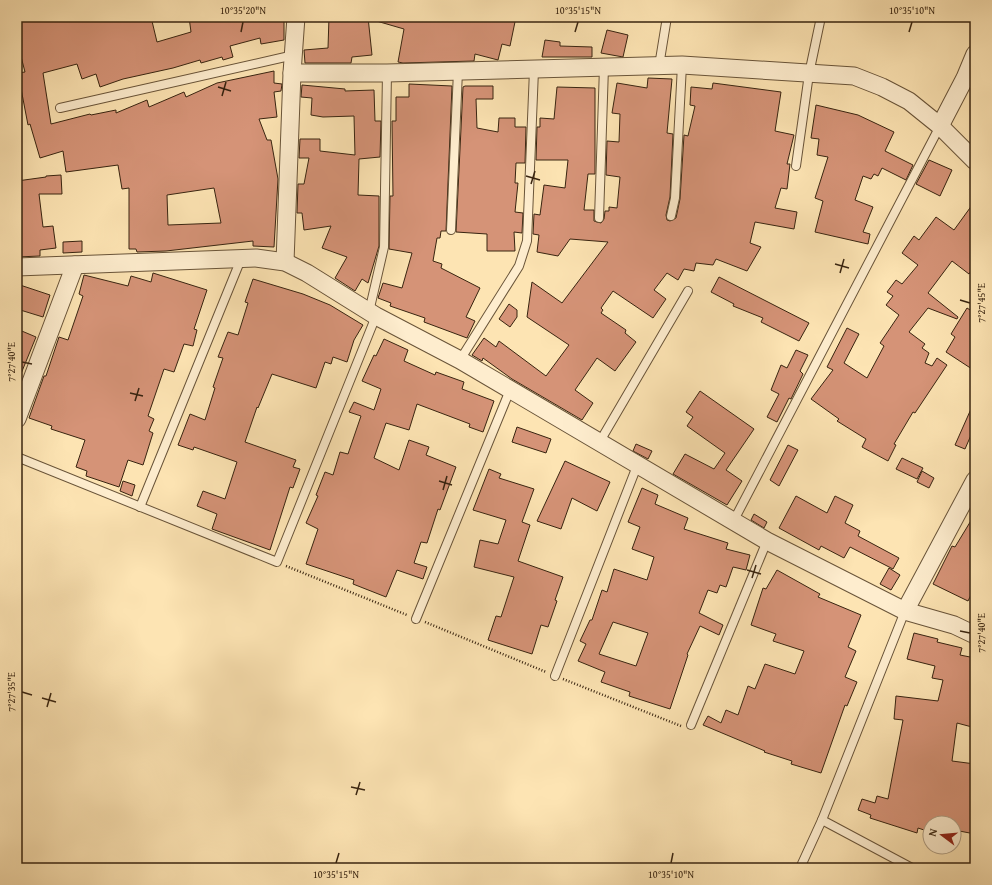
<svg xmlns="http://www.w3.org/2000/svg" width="992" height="885" font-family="'Gentium Book Plus',serif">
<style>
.building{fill:#d59377;stroke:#382410;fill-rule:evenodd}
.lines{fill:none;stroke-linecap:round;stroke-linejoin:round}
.lane-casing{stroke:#695439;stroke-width:10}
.street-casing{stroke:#695439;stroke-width:19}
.path{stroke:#382410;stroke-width:2.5;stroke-dasharray:1 2;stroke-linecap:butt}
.lane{stroke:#feedce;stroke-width:8}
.street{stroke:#feedce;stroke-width:17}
.ticks{fill:none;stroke:#382410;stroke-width:1.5}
.neatline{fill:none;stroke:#382410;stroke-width:1.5}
.ticks-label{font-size:10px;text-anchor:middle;fill:#382410}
</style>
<rect width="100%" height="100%" fill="#fde4b3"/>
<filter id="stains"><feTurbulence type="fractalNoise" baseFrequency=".005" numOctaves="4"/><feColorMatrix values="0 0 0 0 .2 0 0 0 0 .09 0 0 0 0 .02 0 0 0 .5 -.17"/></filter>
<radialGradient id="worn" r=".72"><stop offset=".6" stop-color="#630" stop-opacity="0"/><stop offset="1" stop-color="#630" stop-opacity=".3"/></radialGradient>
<!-- building -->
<g class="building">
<path d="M17,17H151L157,42L191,32L189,17H284V40L261,44L260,38L230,46L233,57L223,60L222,57L201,63L200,60L173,68L123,79L100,87L96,74L82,79L77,64L43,73L51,124L90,114L91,115L116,110V113L147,100L149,107L184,92L186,97L217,83L274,71V83L282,84L281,91L274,92L277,117L259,119L267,140H271L278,179L274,247L253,246V241L166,251L137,252L136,249H129V188L122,189L118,165L66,172L63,151L40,158L30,124L28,125L18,73L25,72L17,41ZM214,188L221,223L168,225L167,195Z"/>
<path d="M329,17H368L372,55L352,57L351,63H305L304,50L328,48Z"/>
<path d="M373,17H516L510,46L502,44L498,60L475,54L474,61L403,63L398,62L404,29L373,20Z"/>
<path d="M607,30L628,35L623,57L601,53Z"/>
<path d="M545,40L560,42V46L592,47V57H542Z"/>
<path d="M648,78L672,79L667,133L673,134L670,197L666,215L667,220L670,221L676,218L680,199L684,135L688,136L695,106L690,105L691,87L712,89L713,83L781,92L775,131L794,135L787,164H790L787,189L781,188L775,208L797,212L794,229L755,222L750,243L761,247L747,271L716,259L713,265L696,263L694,271L684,269L678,280L667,273L654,290L666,299L653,318L613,291L601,308L603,310L601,313L626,330L625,333L636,342L615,371L597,358L575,390L593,403L582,420L512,379L483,358L482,361L472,355L484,338L496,347L499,341L546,376L569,345L527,317L532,282L562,303L608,242L570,239L558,256L537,252L539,235L533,234L534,214L540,215L544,185L565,188L568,160H536L537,127H540V118L554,119L557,87L595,88V174H588L584,210H594V221L601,223L604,219L605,211H609V207L617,208L620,177L606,175L607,141L619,142L620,114L612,113L617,83L647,88Z"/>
<path d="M409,84L452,86L446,231H441L440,238H437L433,261L442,264L441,268L480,288L466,317L475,321L467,338L424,322L425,318L390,306L391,303L378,298L383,283L402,288L412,253L389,249L390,196H393L392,121H396V97H409Z"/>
<path d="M302,85L345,89V91L374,90L375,121H381L380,157L359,159L358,195L379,196V246L368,283L362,279L355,291L335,278L347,257L322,248L331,226L304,230L302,213H297L298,184H304L309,158H299L300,139H320V151L355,155L354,116L323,117L311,115L312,98L301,97Z"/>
<path d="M465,86H493V99H476L477,128L498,132L499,118H515V127H526L525,163H516L515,183H518L515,212L523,213L522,233L514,232L515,251H487V234L456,232L463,87Z"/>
<path d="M816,105L858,115L894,132L885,151L913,165L906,180L882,168L878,176L874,174L871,179L863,176L855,200L873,207L863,232L870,234L868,244L815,232L823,201L815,198L828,157L817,155L819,139L811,138Z"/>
<path d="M929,160L952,170L940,196L916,184Z"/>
<path d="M61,175L62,194H39L43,227L53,226L56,248L40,250V256L17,257V181L46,177V176Z"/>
<path d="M975,201V265L969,274L952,261L928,293L958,317L957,319L928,308L909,332L925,344L922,348L929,353L925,363L932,366L937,358L947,365L915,413L913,412L894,444L896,445L888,461L862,447L866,439L837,421L839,419L811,399L833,370L827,367L847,328L859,334L844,363L867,378L884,346L880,343L899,315L886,305L893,296L887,292L896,280L902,284L918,265L902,253L914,236L919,240L936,217L954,230Z"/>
<path d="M82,241V252L63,253V242Z"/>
<path d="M153,273L207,290L194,329L197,330L193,346L184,344L174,372L164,369L148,416L154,419L149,431L153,433L143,465L128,460L119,487L86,476L87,471L76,467L85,440L51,429L52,426L29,418L44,376H46L59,337L68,340L83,296L79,294L84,275L128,286L131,276L151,282Z"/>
<path d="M719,277L809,323L799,341L761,322L763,318L733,306L734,304L711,292Z"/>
<path d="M253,279L303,294L330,305L363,325L354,340L347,362L333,357L331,364L325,362L316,388L272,374L258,408L257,407L245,442L296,460L293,467L300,469L293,488L290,487L270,550L212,529L217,514L197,506L203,491L225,499L237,462L194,447L193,450L178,445L190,414L205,420L215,388L213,387L223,358L218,357L228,332L238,335L248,303L245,302Z"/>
<path d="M17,284L50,295L43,317L17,309Z"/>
<path d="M509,304L517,310V317L510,327L499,319Z"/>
<path d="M967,308L975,313V371L946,352L955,337L951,334Z"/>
<path d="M17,329L36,337L18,381H17Z"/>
<path d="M384,339L408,350L404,361L435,375L436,372L464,382L462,389L494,401L483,432L469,427L470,424L417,404L409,430L386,423L374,458L399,470L409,440L429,447L426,455L456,467L440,510L438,509L427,543L421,542L414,563L427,567L423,579L397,570L386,597L353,584L354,580L306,564L318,529L306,523L318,496L316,495L325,472L333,475L340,452L348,454L361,416L349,412L354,402L374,410L381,389L362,381L374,355L376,356Z"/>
<path d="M796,350L808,355L800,371L803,374L791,399L789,398L777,422L767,417L779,394L771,390L781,365L787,368Z"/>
<path d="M700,391L754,429L726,470L742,481L727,505L673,474L685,454L714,469L725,453L687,426L693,417L686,412Z"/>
<path d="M975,400V426L965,449L955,445Z"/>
<path d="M517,427L551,439L546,453L512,442Z"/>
<path d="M636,444L652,451L648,459L633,451Z"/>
<path d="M788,445L798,450L779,486L770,480Z"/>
<path d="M902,458L923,468L917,479L896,469Z"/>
<path d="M565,461L610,482L597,511L572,498L561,529L537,521Z"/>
<path d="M489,469L501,474L499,478L534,489L522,522L530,525L518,561L563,577L555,600L557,601L548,627L541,625L532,654L488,640L496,616L501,617L514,577L474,567L480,540L498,544L506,520L473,510Z"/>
<path d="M922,471L934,478L929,488L917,482Z"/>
<path d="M123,481L135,485L132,496L120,491Z"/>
<path d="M642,488L658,495L655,504L688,518L684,529L728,543L726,549L750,555L746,570L733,567L726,587L720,585L717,593L708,590L699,613L723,625L719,635L700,626L687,654L688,655L670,709L629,696L630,692L601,682L605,672L578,661L586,644L580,641L590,620H592L602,590L607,592L614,569L647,580L654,557L632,549L640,527L628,522ZM613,622L648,633L636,666L599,654Z"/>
<path d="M796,496L827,513L835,496L853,505L845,523L860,531L858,536L899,558L893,569L850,547L844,558L821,546L819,550L779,528Z"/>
<path d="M754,514L767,522L764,528L751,520Z"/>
<path d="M975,514V587L968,601L933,584L952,546L955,547Z"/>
<path d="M889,568L900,575L891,590L880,584Z"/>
<path d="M777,570L820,594L818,597L861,615L848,647L856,651L845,677L857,682L847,706L845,705L821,773L791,764L792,761L764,752L765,751L703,725L708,716L721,723L726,710L738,715L748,686L755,689L765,664L795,674L804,651L773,641L776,634L751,625L763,588L766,589Z"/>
<path d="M914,633L938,639L937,642L962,648L960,655L975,658V715L972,727L957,723L952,761L975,764V834L954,830V823H930V832L918,828L917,833L870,818L871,815L858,810L862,799L875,803L877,796L888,799L903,720L894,719L896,696L938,701L943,680L932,678L935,666L907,659Z"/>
</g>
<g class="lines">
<defs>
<g id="lane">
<path d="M659,66L667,17"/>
<path d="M60,108L294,55"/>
<path d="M796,166L809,74L821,17"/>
<path d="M671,216L675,198L682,65"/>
<path d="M599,218L604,67"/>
<path d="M451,230L458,71"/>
<path d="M369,312L384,247L387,73"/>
<path d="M460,360L519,266L527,241L534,70"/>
<path d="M599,443L688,291"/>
<path d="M17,457L277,562L376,316"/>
<path d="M140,507L241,259"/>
<path d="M733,522L940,126"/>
<path d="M416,619L510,390"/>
<path d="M555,676L637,466"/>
<path d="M691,725L767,541"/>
<path d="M822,820L912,868"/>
<path d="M800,868L822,820L905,611"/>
</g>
<g id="street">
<path d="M292,73H387L682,65L854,76L882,87L909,101L940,126L975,161"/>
<path d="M940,126L965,78L975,54"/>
<path d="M285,262L292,73L296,17"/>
<path d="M17,267L256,258L285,262L307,273L376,316L460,360L767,541L905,611L954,625L975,635"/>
<path d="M17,419L75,265"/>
<path d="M905,611L975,480"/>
</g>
</defs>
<!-- lane casing -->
<use href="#lane" class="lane-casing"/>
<!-- street casing -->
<use href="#street" class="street-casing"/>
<!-- path -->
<g class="path">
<path d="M286,566L407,615"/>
<path d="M425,622L546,672"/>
<path d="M563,679L681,726"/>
</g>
<!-- lane -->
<use href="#lane" class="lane"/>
<!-- street -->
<use href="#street" class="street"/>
</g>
<!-- ticks -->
<path class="ticks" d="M241,32L243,22M575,32L578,22M909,32L912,22M218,87L231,91M222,96L226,82M526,176L540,180M531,184L535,171M835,264L849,268M840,273L844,259M960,300L970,303M22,362L32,364M130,393L143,396M135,401L139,388M439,481L452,485M443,490L447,476M747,570L761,574M752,578L756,565M960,631L970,633M22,692L32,695M42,698L56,702M47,707L51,693M351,787L365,790M356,795L360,782M336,863L339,853M671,863L673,853"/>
<!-- margin -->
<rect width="992" height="885" fill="none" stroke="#fde4b3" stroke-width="44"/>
<!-- north arrow -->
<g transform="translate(942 835) rotate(286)"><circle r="19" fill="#feedce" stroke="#af9d82"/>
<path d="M0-3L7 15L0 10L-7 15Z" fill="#8f2418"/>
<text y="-6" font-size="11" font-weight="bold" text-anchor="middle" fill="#382410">N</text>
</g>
<rect x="22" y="22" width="948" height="841" class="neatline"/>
<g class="ticks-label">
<text x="243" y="14">10°35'20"N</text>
<text x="578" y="14">10°35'15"N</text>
<text x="912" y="14">10°35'10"N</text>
<text transform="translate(981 303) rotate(-90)" y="4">7°27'45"E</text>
<text transform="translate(11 362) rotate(-90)" y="4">7°27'40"E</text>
<text transform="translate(981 633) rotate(-90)" y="4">7°27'40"E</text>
<text transform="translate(11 692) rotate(-90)" y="4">7°27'35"E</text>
<text x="336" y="878">10°35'15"N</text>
<text x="671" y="878">10°35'10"N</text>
</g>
<rect width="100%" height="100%" filter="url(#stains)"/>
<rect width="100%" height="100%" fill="url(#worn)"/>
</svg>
